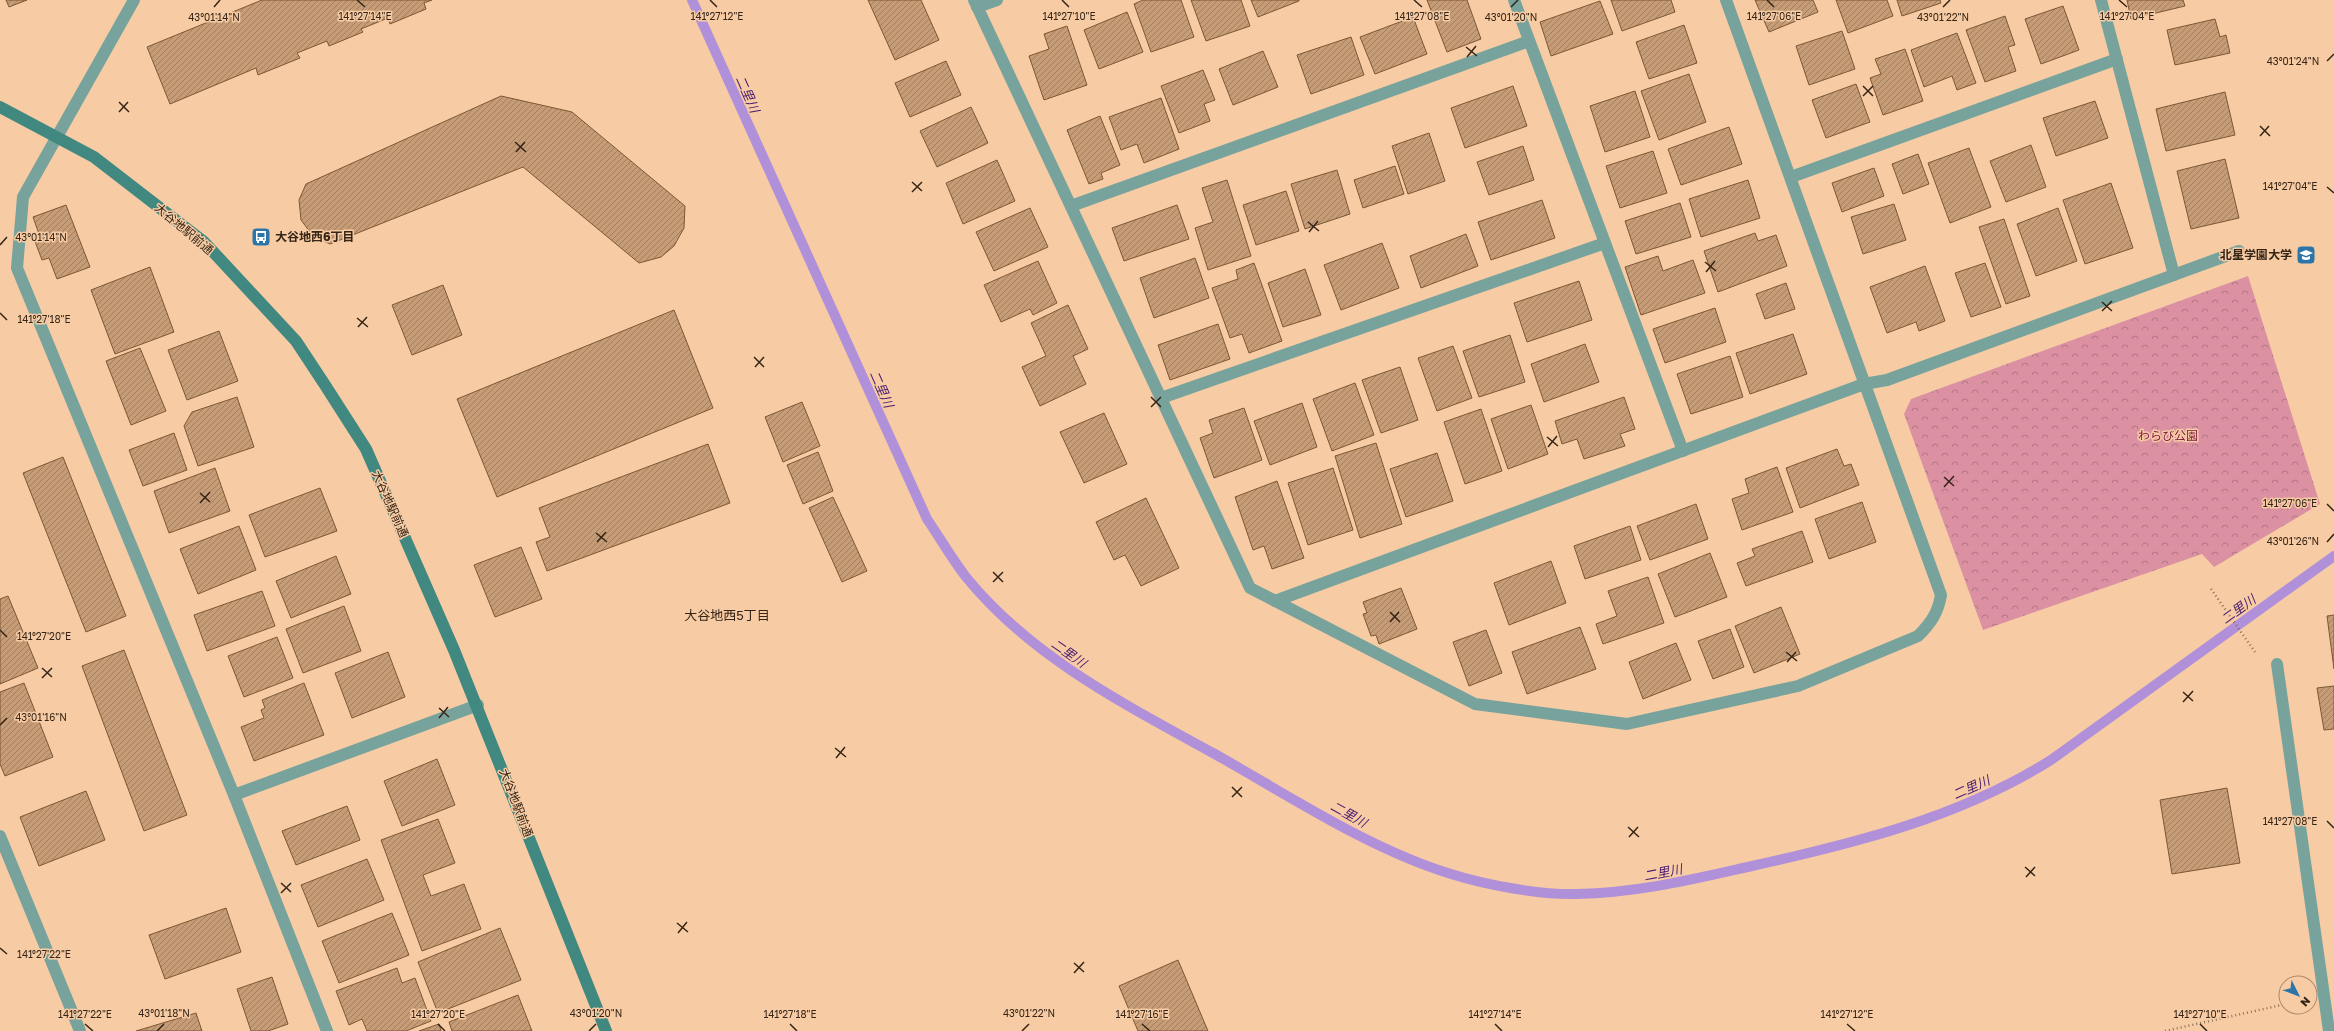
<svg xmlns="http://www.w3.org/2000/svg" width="2334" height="1031" font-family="'Golos Text','Noto Sans JP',sans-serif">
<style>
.park{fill:url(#park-crowns)}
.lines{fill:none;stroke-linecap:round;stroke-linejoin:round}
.stream{stroke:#b090d9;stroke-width:10}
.building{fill:url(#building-hatch);stroke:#7d5733}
.path{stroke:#8d7056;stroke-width:2.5;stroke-dasharray:1 3;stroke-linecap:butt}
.street{stroke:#77a39c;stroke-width:12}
.secondary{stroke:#418980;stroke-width:12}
.ticks{fill:none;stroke:#362516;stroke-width:1.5}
.labels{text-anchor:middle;stroke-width:3;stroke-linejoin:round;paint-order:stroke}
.street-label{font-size:12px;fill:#362516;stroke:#f7cca5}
.poi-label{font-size:12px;font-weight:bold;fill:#362516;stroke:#f7cca5;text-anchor:start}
.park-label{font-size:12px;fill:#7f183f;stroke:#f7cca5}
.water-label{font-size:13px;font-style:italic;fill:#481b71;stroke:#f7cca5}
.neighbourhood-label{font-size:13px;fill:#362516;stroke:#f7cca5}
.ticks-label{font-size:10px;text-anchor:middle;fill:#362516;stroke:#f7cca5;stroke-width:3;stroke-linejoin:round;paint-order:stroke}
</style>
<defs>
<pattern id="park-crowns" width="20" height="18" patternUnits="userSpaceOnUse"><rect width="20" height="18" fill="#dc91a3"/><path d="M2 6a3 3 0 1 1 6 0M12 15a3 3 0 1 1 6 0" fill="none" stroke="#b37684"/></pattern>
<pattern id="building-hatch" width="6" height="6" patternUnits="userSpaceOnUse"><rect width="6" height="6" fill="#c59c76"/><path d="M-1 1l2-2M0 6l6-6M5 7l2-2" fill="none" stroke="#a17f60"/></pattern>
</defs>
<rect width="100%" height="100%" fill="#f7cca5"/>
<!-- park -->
<path class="park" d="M2248,276L2320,504L2214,567L2202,554L1983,630L1904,414L1911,399Z"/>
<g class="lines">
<!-- stream -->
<path class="stream" d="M692,0L927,519C940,538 952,559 966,577C1031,657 1124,704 1213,753C1288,795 1369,849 1451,874C1486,885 1540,895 1577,894C1638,893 1694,879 1752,866C1856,843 1960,817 2051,760L2334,556"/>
</g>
<!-- building -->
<g class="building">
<path d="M6,0H27L9,7Z"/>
<path d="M262,0H432L424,3L426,9L390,24L388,18L361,29L363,32L329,46L327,41L297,53L300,58L258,75L256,68L170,104L147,47Z"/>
<path d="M868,0H921L939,40L895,60Z"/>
<path d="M1143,0H1181L1194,37L1151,52L1134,4Z"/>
<path d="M1191,0H1241L1250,26L1206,41Z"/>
<path d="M1251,0H1299V1L1258,17Z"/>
<path d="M1427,0H1467L1481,39L1447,52Z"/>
<path d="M1611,0H1671L1675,12L1622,31Z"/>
<path d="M1755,0H1813L1818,12L1769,32Z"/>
<path d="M1836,0H1887L1893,16L1848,33Z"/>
<path d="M1897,0H1940L1941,3L1902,16Z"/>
<path d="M2127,0H2183L2185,6L2131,19Z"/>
<path d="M1600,1L1613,34L1551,56L1540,22Z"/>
<path d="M2063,6L2079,50L2041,64L2025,19Z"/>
<path d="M1127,12L1143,52L1099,69L1084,30Z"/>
<path d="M2005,16L2015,45L2008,47L2016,71L1985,82L1966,30Z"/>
<path d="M1413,17L1427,54L1375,74L1360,37Z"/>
<path d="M2215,19L2220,37L2226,35L2230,53L2175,65L2167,30Z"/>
<path d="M1684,25L1697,63L1649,79L1636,42Z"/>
<path d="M1067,26L1087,85L1044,100L1029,56L1049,49L1044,34Z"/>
<path d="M1842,31L1855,69L1809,85L1796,46Z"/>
<path d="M1957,33L1976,83L1957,90L1952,76L1924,87L1911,50Z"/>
<path d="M1351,37L1364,75L1311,94L1297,55Z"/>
<path d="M1905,49L1923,101L1883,115L1870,78L1881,74L1875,59Z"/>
<path d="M1263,51L1278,87L1233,105L1219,69Z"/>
<path d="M946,61L961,95L910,117L895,83Z"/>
<path d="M1203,70L1215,100L1204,104L1210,121L1179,133L1161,86Z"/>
<path d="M1689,74L1706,122L1659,140L1641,91Z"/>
<path d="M1856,84L1870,122L1826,138L1812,100Z"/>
<path d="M1513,86L1527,126L1465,148L1451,108Z"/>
<path d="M1635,91L1650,137L1605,152L1590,106Z"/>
<path d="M2225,92L2235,135L2166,151L2156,109Z"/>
<path d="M501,96L572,112L685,206L684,228L674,246L661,257L639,263L523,167L330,244L313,236L301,220L299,200L306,184Z"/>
<path d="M1161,98L1179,149L1144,163L1137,144L1121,150L1109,117Z"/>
<path d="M2095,101L2108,138L2056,156L2043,118Z"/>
<path d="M971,107L988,143L937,167L920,131Z"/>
<path d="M1100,116L1120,165L1101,173L1103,179L1089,184L1067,130Z"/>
<path d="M1729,127L1742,164L1681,185L1668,149Z"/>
<path d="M1429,133L1445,181L1408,194L1392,146Z"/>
<path d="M2031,145L2046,187L2006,202L1990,161Z"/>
<path d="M1523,146L1534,180L1489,195L1477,162Z"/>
<path d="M1969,148L1991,207L1950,223L1928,163Z"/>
<path d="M1653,151L1667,193L1620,208L1606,166Z"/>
<path d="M1918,154L1929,184L1903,194L1892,164Z"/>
<path d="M2225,159L2239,218L2191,229L2177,171Z"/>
<path d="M997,160L1015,201L963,224L946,183Z"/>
<path d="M1395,166L1404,194L1363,208L1354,180Z"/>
<path d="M1874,168L1884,196L1842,212L1832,183Z"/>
<path d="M1337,170L1350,214L1305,229L1291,184Z"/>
<path d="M1227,180L1251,256L1208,270L1195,228L1213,222L1202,188Z"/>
<path d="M1748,180L1760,218L1701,237L1689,199Z"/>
<path d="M2111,183L2133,248L2085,264L2063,200Z"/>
<path d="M1286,191L1299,231L1256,245L1243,205Z"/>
<path d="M1542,200L1555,238L1491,260L1478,222Z"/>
<path d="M1680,203L1691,237L1636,254L1625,221Z"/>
<path d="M1894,204L1906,240L1863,254L1851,217Z"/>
<path d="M66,205L90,267L57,279L49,258L42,260L33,236L39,234L33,217Z"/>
<path d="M1177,205L1189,239L1124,261L1112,228Z"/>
<path d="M1030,208L1048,247L994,271L976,232Z"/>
<path d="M2058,208L2077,261L2036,276L2017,224Z"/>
<path d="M2004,219L2030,296L2006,304L1979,227Z"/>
<path d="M1755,233L1758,241L1776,235L1787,266L1718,292L1704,251Z"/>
<path d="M1466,234L1478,266L1421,288L1410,256Z"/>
<path d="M1382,243L1399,288L1341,310L1324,265Z"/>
<path d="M1658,256L1663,271L1693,260L1705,293L1641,315L1625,267Z"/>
<path d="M1195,258L1209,298L1154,318L1140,278Z"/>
<path d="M1038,261L1057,303L1033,315L1030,309L1001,322L984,285Z"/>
<path d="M1254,263L1282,341L1249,353L1242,334L1230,338L1212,288L1238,279L1236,270Z"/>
<path d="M1985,263L2001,307L1971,317L1955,273Z"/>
<path d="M1925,266L1945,321L1919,331L1916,322L1887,333L1870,287Z"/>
<path d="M150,267L174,332L115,354L91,290Z"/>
<path d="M1305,269L1321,315L1283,327L1268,283Z"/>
<path d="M1579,281L1592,320L1527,342L1514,303Z"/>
<path d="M1786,283L1795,309L1765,319L1756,294Z"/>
<path d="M443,285L462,335L412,355L392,305Z"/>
<path d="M1068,305L1088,349L1073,356L1086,384L1040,406L1022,367L1046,356L1031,323Z"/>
<path d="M1715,308L1726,342L1665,363L1653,329Z"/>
<path d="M674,310L713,408L497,497L457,399Z"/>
<path d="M1218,324L1230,359L1170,380L1158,345Z"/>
<path d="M219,331L238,381L187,400L168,350Z"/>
<path d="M1793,334L1807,374L1750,394L1736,353Z"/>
<path d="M1510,335L1525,382L1479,397L1463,351Z"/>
<path d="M1585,344L1599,382L1544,402L1531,364Z"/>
<path d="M1453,346L1472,398L1437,411L1418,358Z"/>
<path d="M140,348L166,411L131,425L106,361Z"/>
<path d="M1730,356L1743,397L1691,414L1677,374Z"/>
<path d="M1400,367L1418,420L1381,433L1362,380Z"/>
<path d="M1355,383L1374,435L1332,451L1313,399Z"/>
<path d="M237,397L254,447L198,466L184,426L192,412Z"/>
<path d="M1624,397L1635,429L1620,434L1625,446L1584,459L1577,439L1562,444L1555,421Z"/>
<path d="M802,402L820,446L783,462L765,417Z"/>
<path d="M1302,403L1317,447L1270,465L1254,421Z"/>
<path d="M1531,405L1548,454L1508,469L1491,419Z"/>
<path d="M1244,408L1262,460L1214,478L1200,438L1213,433L1209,420Z"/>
<path d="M1481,409L1502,471L1465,484L1444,422Z"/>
<path d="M1104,413L1127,464L1084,483L1060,432Z"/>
<path d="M174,433L187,470L143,486L129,450Z"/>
<path d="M1376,443L1402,524L1360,538L1335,456Z"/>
<path d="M708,444L730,503L547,571L536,542L550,537L539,508Z"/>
<path d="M1837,449L1844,466L1851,464L1859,485L1800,508L1786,468Z"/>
<path d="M818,452L833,491L803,504L787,465Z"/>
<path d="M1437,453L1453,501L1406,517L1390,469Z"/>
<path d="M63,457L126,616L86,632L23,473Z"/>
<path d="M1777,467L1793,512L1742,530L1732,499L1749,493L1745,479Z"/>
<path d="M215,468L230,511L169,533L154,491Z"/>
<path d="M1333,468L1353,530L1308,545L1288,483Z"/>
<path d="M1277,481L1304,558L1272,569L1264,546L1253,550L1235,497Z"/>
<path d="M320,488L337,531L265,557L249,515Z"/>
<path d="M833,497L867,571L842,582L809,508Z"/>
<path d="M1146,498L1179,568L1141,586L1125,555L1114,560L1096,522Z"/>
<path d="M1862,502L1876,542L1829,559L1815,519Z"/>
<path d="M1696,504L1708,539L1650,560L1637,526Z"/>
<path d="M239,526L256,570L198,594L180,549Z"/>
<path d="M1630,526L1641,560L1585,579L1574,546Z"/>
<path d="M1802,531L1813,562L1746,586L1737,563L1755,556L1752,549Z"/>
<path d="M521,547L542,599L495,617L474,565Z"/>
<path d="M1710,553L1727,597L1675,617L1658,574Z"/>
<path d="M336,556L351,594L291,618L276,581Z"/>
<path d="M1551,561L1566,603L1509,625L1494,583Z"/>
<path d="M1648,577L1664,623L1603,644L1596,624L1617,616L1608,591Z"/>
<path d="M1401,588L1417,629L1379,644L1376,635L1371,636L1363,614L1367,613L1363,602Z"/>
<path d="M262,591L275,626L207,651L194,615Z"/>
<path d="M8,596L38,668L0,684V599Z"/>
<path d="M344,606L361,651L303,673L286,629Z"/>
<path d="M1781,607L1800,654L1754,673L1735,626Z"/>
<path d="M2334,615V669L2327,616Z"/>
<path d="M1580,627L1596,669L1527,694L1512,652Z"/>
<path d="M1730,629L1744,667L1713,679L1698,641Z"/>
<path d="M1486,630L1502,673L1469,686L1453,642Z"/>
<path d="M277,637L293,678L244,697L228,656Z"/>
<path d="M1676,643L1691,680L1643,699L1629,662Z"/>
<path d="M124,650L187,815L144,831L82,666Z"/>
<path d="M388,652L405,697L352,718L335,673Z"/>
<path d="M24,683L53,757L5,776L0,764V692Z"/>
<path d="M304,683L324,735L254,761L241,727L264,718L261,710L265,708L262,700Z"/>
<path d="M2334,686V729L2324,730L2317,688Z"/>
<path d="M437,759L455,805L402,826L384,781Z"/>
<path d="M2227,788L2240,863L2172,874L2160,800Z"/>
<path d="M86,791L105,840L39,866L20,817Z"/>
<path d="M347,806L360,840L296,865L282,831Z"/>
<path d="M438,819L455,863L423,875L431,896L464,884L481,929L422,951L381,840Z"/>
<path d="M367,859L384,900L318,927L301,885Z"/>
<path d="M226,908L241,952L165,979L149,935Z"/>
<path d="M392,913L409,955L339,983L322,941Z"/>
<path d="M500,928L521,980L438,1013L418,962Z"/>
<path d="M1178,960L1208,1031H1138L1119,986Z"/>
<path d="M397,968L402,983L415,978L431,1021L406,1031H367L362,1019L349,1025L336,991Z"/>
<path d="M272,977L288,1024L268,1031H251L237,989Z"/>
<path d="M518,995L532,1031H452L449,1022Z"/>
<path d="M196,1013L202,1031H136Z"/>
<path d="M439,1024L441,1031H419Z"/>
</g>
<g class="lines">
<!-- path -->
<g class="path">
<path d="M2211,589L2255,652"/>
<path d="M2165,1031L2286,1004"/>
</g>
<!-- street -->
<g class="street">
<path d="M134,0L23,197L17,268L234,795L327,1031"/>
<path d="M974,0L1250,588L1475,704L1627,724L1798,686L1918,636C1931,623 1938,613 1941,595L1726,0"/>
<path d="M1514,0L1683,451"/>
<path d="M2101,0L2174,275"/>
<path d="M977,7L997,0"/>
<path d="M1791,177L2117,59"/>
<path d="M1071,206L1529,41"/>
<path d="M1161,398L1605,243"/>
<path d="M1275,601L1864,384L1887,380L2239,251"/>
<path d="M2277,664L2329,1031"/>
<path d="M234,795L478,705"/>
<path d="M0,836L80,1031"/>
</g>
<!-- secondary -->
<path class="secondary" d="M0,107L94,157L204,242L296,341L325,385L366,449L454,650L606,1031"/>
</g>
<!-- ticks -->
<path class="ticks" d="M357,0L365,7M710,0L717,7M1062,0L1069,7M1414,0L1422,7M1767,0L1774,7M2119,0L2127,7M214,7L220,0M1511,7L1518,0M1943,7L1950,0M1466,47L1477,56M1467,57L1476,46M2327,61L2334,54M1863,86L1873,96M1863,96L1873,86M119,102L129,112M119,112L128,102M2260,126L2270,136M2260,136L2269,126M515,142L526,152M516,152L525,142M912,182L922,191M2327,187L2334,193M912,192L922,182M1308,222L1319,231M1309,232L1318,221M0,245L7,237M1705,262L1716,271M1706,272L1715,261M2102,302L2112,311M2102,311L2112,301M0,313L7,320M357,318L368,327M358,327L367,317M754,357L764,367M755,367L764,357M1151,397L1161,407M1151,407L1161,397M1547,437L1558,446M1548,447L1557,436M1944,477L1954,486M1944,487L1954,476M200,493L210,502M200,503L210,492M2327,504L2334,511M596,533L607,542M597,542L606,532M2327,542L2334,534M993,572L1003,582M993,582L1003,572M1390,612L1400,622M1390,622L1399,612M0,630L7,637M1786,652L1797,661M1787,662L1796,652M42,668L52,677M42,678L52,668M2183,692L2193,701M2183,702L2193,691M439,708L449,717M439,718L448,707M0,725L7,718M835,748L846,757M836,758L845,747M1232,787L1242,797M1232,797L1242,787M2327,821L2334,828M1628,827L1639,837M1629,837L1638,827M2025,867L2035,876M2026,877L2035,867M281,883L291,892M281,893L291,883M677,923L688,932M678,933L687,922M0,948L7,954M1074,963L1084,972M1074,973L1084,962M85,1024L93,1031M438,1024L445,1031M790,1024L797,1031M1142,1024L1150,1031M1495,1024L1502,1031M1847,1024L1855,1031M2200,1024L2207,1031M157,1031L164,1024M589,1031L596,1024M1022,1031L1029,1024"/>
<!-- icons -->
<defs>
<symbol id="bus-square" viewBox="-11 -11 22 22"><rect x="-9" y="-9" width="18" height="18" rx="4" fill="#2d75a9" stroke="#f7cca5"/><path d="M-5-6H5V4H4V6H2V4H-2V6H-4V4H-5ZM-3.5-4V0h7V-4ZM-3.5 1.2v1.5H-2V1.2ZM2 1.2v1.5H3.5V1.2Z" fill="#fff"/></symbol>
<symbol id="university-square" viewBox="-11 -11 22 22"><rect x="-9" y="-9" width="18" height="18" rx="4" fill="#2d75a9" stroke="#f7cca5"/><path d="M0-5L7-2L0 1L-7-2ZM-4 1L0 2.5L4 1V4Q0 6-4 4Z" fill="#fff"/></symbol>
</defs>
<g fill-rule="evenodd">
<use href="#bus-square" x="250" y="226" width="22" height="22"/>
<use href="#university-square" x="2295" y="244" width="22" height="22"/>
</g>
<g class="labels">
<!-- street labels -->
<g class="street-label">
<text transform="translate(184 229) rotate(40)" y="4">大谷地駅前通</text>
<text transform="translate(390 504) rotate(66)" y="4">大谷地駅前通</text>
<text transform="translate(516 803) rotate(69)" y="4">大谷地駅前通</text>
</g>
<!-- poi labels -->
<g class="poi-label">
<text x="275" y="241">大谷地西6丁目</text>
<text x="2292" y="259" text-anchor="end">北星学園大学</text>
</g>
<!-- park labels -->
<g class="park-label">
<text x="2168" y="440">わらび公園</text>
</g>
<!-- water labels -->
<g class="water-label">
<text transform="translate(748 94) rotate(66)" y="5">二里川</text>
<text transform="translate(882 389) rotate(66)" y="5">二里川</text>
<text transform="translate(2238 609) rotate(-36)" y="5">二里川</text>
<text transform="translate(1069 653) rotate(35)" y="5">二里川</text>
<text transform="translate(1971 787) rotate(-24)" y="5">二里川</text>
<text transform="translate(1349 814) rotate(29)" y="5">二里川</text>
<text transform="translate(1663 872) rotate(-11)" y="5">二里川</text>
</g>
<!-- neighbourhood labels -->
<g class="neighbourhood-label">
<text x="727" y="620">大谷地西5丁目</text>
</g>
</g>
<g class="ticks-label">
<text x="2127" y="20">141°27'04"E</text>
<text x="365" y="20">141°27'14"E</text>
<text x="1422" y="20">141°27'08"E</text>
<text x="1774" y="20">141°27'06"E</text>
<text x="717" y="20">141°27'12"E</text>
<text x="1069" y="20">141°27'10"E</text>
<text x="214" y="21">43°01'14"N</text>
<text x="1511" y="21">43°01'20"N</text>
<text x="1943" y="21">43°01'22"N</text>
<text x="2293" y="65">43°01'24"N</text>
<text x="2290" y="190">141°27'04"E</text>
<text x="41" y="241">43°01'14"N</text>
<text x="44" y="323">141°27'18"E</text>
<text x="2290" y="507">141°27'06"E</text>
<text x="2293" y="545">43°01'26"N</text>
<text x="44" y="640">141°27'20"E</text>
<text x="41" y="721">43°01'16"N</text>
<text x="2290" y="825">141°27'08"E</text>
<text x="44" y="958">141°27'22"E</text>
<text x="164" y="1017">43°01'18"N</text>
<text x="596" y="1017">43°01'20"N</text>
<text x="1029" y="1017">43°01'22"N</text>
<text x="85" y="1018">141°27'22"E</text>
<text x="438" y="1018">141°27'20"E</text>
<text x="790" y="1018">141°27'18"E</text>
<text x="1142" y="1018">141°27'16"E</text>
<text x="1495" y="1018">141°27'14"E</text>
<text x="1847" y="1018">141°27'12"E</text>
<text x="2200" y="1018">141°27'10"E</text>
</g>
<!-- north arrow -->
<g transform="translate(2298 995) rotate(132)"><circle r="19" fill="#f7cca5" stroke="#aa896c"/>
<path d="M0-3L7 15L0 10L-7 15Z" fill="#2d75a9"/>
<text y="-6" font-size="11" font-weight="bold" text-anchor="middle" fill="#362516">N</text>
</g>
</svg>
